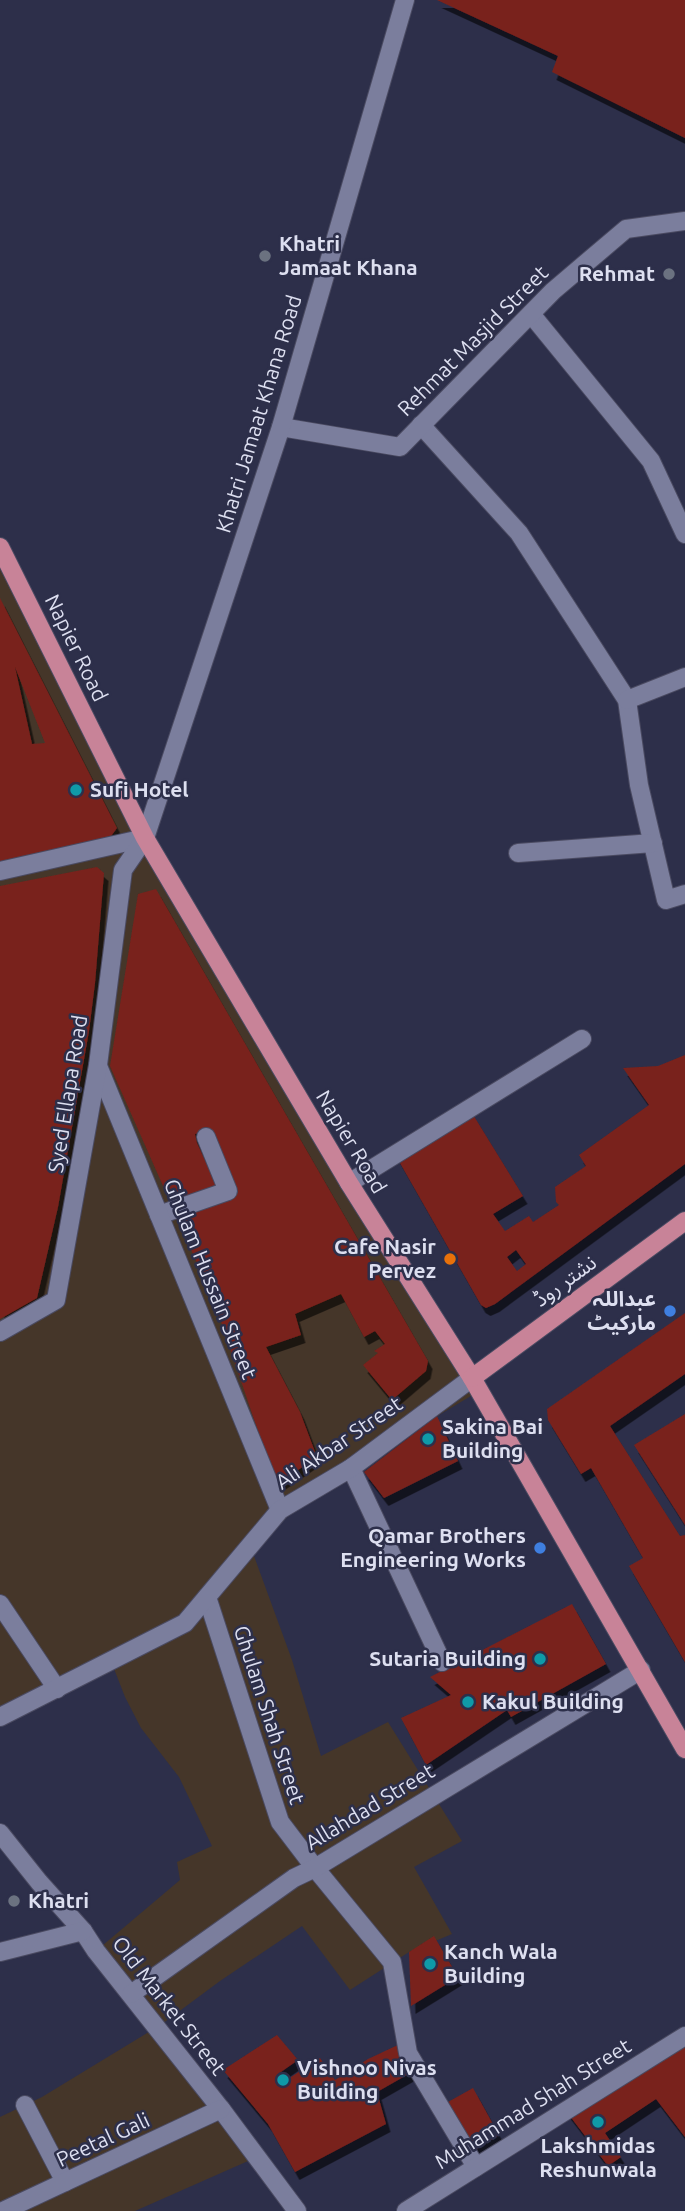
<svg xmlns="http://www.w3.org/2000/svg" width="685" height="2211" font-family="Ubuntu,'Noto Sans Arabic',sans-serif">
<style>
.commercial{fill:#453629}
.building{fill:#79211b;fill-rule:evenodd;filter:url(#shadow)}
.lines{fill:none;stroke-linecap:round;stroke-linejoin:round}
.service-casing{stroke:#4a4a61;stroke-width:20}
.minor-casing{stroke:#4a4a61;stroke-width:20}
.tertiary-casing{stroke:#4a4a61;stroke-width:20}
.primary-casing{stroke:#4a4a61;stroke-width:20}
.service{stroke:#7b7e9d;stroke-width:18}
.minor{stroke:#7b7e9d;stroke-width:18}
.tertiary{stroke:#7b7e9d;stroke-width:18}
.primary{stroke:#c88398;stroke-width:18}
.worship-dot{fill:#6b7280;stroke:#2d2f4a;stroke-width:2.5}
.culture-dot{fill:#0f9aa8;stroke:#2d2f4a;stroke-width:2.5}
.food-dot{fill:#e8710a;stroke:#2d2f4a;stroke-width:2.5}
.shop-dot{fill:#3f7fe0;stroke:#2d2f4a;stroke-width:2.5}
.labels{text-anchor:middle;stroke-width:5;stroke-linejoin:round;paint-order:stroke}
.poi-label{font-size:21px;font-weight:bold;fill:#dddff0;stroke:#2d2f4a;text-anchor:start}
.street-label{font-size:21px;fill:#dddff0;stroke:#2d2f4a}
</style>
<defs>
<filter id="shadow"><feDropShadow dx="4.5" dy="8" stdDeviation="0" flood-color="#0009"/></filter>
</defs>
<rect width="100%" height="100%" fill="#2d2f4a"/>
<!-- commercial -->
<path class="commercial" d="M0,547L145,838L481,1390L280,1510L250,1545L292,1660L321,1756L388,1722L462,1841L414,1867L452,1934L409,1952L350,1990L302,1926L220,1981L158,2027L257,2157L135,2211H0V2117L42,2097L157,2027L96,1951L180,1880L177,1862L212,1846L179,1777L141,1728L125,1697L111,1661L0,1717Z"/>
<!-- building -->
<g class="building">
<path d="M437,0H685V138L552,72L558,56Z"/>
<path d="M0,598L117,828L106,843L0,863ZM15,667L45,743L32,744Z"/>
<path d="M97,867L104,873L95,983L89,1031L58,1207L37,1298L0,1319V886Z"/>
<path d="M156,889L428,1361L426,1371L392,1400L363,1365L378,1353L374,1351L385,1344L375,1331L364,1337L341,1294L295,1314L301,1335L266,1347L300,1412L317,1457L279,1483L260,1437L214,1301L174,1212L232,1189L208,1131L195,1134L197,1143L217,1186L171,1204L110,1066L138,894Z"/>
<path d="M685,1055V1164L495,1304L486,1308L481,1305L396,1156L472,1113L523,1196L493,1214L505,1231L529,1216L533,1222L559,1205L556,1202L555,1187L586,1166L579,1155L649,1105L623,1068L658,1066ZM516,1250L526,1264L517,1271L507,1257Z"/>
<path d="M685,1313V1374L610,1426L680,1536L685,1535V1662L629,1566L643,1558L591,1468L581,1474L548,1420L547,1409Z"/>
<path d="M685,1414V1525L634,1445Z"/>
<path d="M437,1416L458,1461L384,1498L364,1472Z"/>
<path d="M572,1604L606,1664L511,1717L507,1710L426,1765L401,1718L451,1695L430,1677Z"/>
<path d="M434,1936L458,1977L411,2006L409,1952Z"/>
<path d="M277,2035L298,2060L281,2072L288,2079L320,2058L335,2080L368,2059L400,2044L412,2072L377,2092L386,2124L295,2172L268,2124L223,2070Z"/>
<path d="M685,2036V2137L656,2099L605,2133L621,2157L608,2166L566,2111Z"/>
<path d="M473,2088L499,2135L475,2150L448,2102Z"/>
</g>
<g class="lines">
<defs>
<g id="service">
<path d="M531,314L651,461L685,534"/>
<path d="M421,425L519,533L627,700L639,785L666,900L685,894"/>
<path d="M627,700L685,677"/>
<path d="M518,853L653,843"/>
<path d="M349,1183L582,1039"/>
<path d="M159,1215L228,1191L206,1137"/>
<path d="M351,1468L442,1662"/>
<path d="M25,2105L65,2182"/>
</g>
<g id="minor">
<path d="M281,427L400,447L553,291L626,229L685,221"/>
<path d="M0,871L145,838"/>
<path d="M98,1066L280,1510"/>
<path d="M0,1332L56,1300L98,1065L123,870L145,838"/>
<path d="M207,1597L280,1822L315,1868L392,1962L408,2053L476,2167"/>
<path d="M0,1604L57,1689"/>
<path d="M0,1717L185,1623L280,1510L351,1468L472,1378"/>
<path d="M0,1833L39,1882L83,1931L96,1951L221,2109L297,2211"/>
<path d="M0,1952L83,1931"/>
<path d="M131,1994L294,1878L315,1868L641,1670"/>
<path d="M3,2211L221,2109"/>
<path d="M406,2211L685,2036"/>
</g>
<path id="tertiary" d="M145,838L281,427L405,0"/>
<g id="primary">
<path d="M0,547L145,838L349,1183L472,1378L685,1749"/>
<path d="M472,1378L685,1221"/>
</g>
</defs>
<!-- service casing -->
<use href="#service" class="service-casing"/>
<!-- minor casing -->
<use href="#minor" class="minor-casing"/>
<!-- tertiary casing -->
<use href="#tertiary" class="tertiary-casing"/>
<!-- primary casing -->
<use href="#primary" class="primary-casing"/>
<!-- service -->
<use href="#service" class="service"/>
<!-- minor -->
<use href="#minor" class="minor"/>
<!-- tertiary -->
<use href="#tertiary" class="tertiary"/>
<!-- primary -->
<use href="#primary" class="primary"/>
</g>
<!-- markers -->
<g class="worship-dot">
<circle cx="265" cy="256" r="7"/>
<circle cx="669" cy="274" r="7"/>
<circle cx="14" cy="1901" r="7"/>
</g>
<g class="culture-dot">
<circle cx="76" cy="790" r="7"/>
<circle cx="428" cy="1439" r="7"/>
<circle cx="540" cy="1659" r="7"/>
<circle cx="468" cy="1702" r="7"/>
<circle cx="430" cy="1964" r="7"/>
<circle cx="283" cy="2080" r="7"/>
<circle cx="598" cy="2122" r="7"/>
</g>
<circle class="food-dot" cx="450" cy="1259" r="7"/>
<g class="shop-dot">
<circle cx="670" cy="1311" r="7"/>
<circle cx="540" cy="1548" r="7"/>
</g>
<g class="labels">
<!-- poi labels -->
<g class="poi-label">
<text x="279" y="251">Khatri<tspan x="279" dy="24">Jamaat Khana</tspan></text>
<text x="655" y="281" text-anchor="end">Rehmat</text>
<text x="90" y="797">Sufi Hotel</text>
<text x="436" y="1254" text-anchor="end">Cafe Nasir<tspan x="436" dy="24">Pervez</tspan></text>
<text x="656" y="1306" text-anchor="end">عبداللہ<tspan x="656" dy="24">مارکیٹ</tspan></text>
<text x="442" y="1434">Sakina Bai<tspan x="442" dy="24">Building</tspan></text>
<text x="526" y="1543" text-anchor="end">Qamar Brothers<tspan x="526" dy="24">Engineering Works</tspan></text>
<text x="526" y="1666" text-anchor="end">Sutaria Building</text>
<text x="482" y="1709">Kakul Building</text>
<text x="28" y="1908">Khatri</text>
<text x="444" y="1959">Kanch Wala<tspan x="444" dy="24">Building</tspan></text>
<text x="297" y="2075">Vishnoo Nivas<tspan x="297" dy="24">Building</tspan></text>
<text x="598" y="2153" text-anchor="middle">Lakshmidas<tspan x="598" dy="24">Reshunwala</tspan></text>
</g>
<!-- street labels -->
<g class="street-label">
<text transform="translate(473 341) rotate(-45)" y="7">Rehmat Masjid Street</text>
<text transform="translate(259 414) rotate(-73)" y="7">Khatri Jamaat Khana Road</text>
<text transform="translate(76 648) rotate(64)" y="7">Napier Road</text>
<text transform="translate(68 1094) rotate(-81)" y="7">Syed Ellapa Road</text>
<text transform="translate(351 1142) rotate(59)" y="7">Napier Road</text>
<text transform="translate(210 1279) rotate(68)" y="7">Ghulam Hussain Street</text>
<text transform="translate(565 1281) rotate(-36)" y="7">نشتر روڈ</text>
<text transform="translate(339 1443) rotate(-34)" y="7">Ali Akbar Street</text>
<text transform="translate(269 1715) rotate(72)" y="7">Ghulam Shah Street</text>
<text transform="translate(370 1807) rotate(-31)" y="7">Allahdad Street</text>
<text transform="translate(169 2006) rotate(52)" y="7">Old Market Street</text>
<text transform="translate(533 2104) rotate(-32)" y="7">Muhammad Shah Street</text>
<text transform="translate(103 2140) rotate(-25)" y="7">Peetal Gali</text>
</g>
</g>
</svg>
